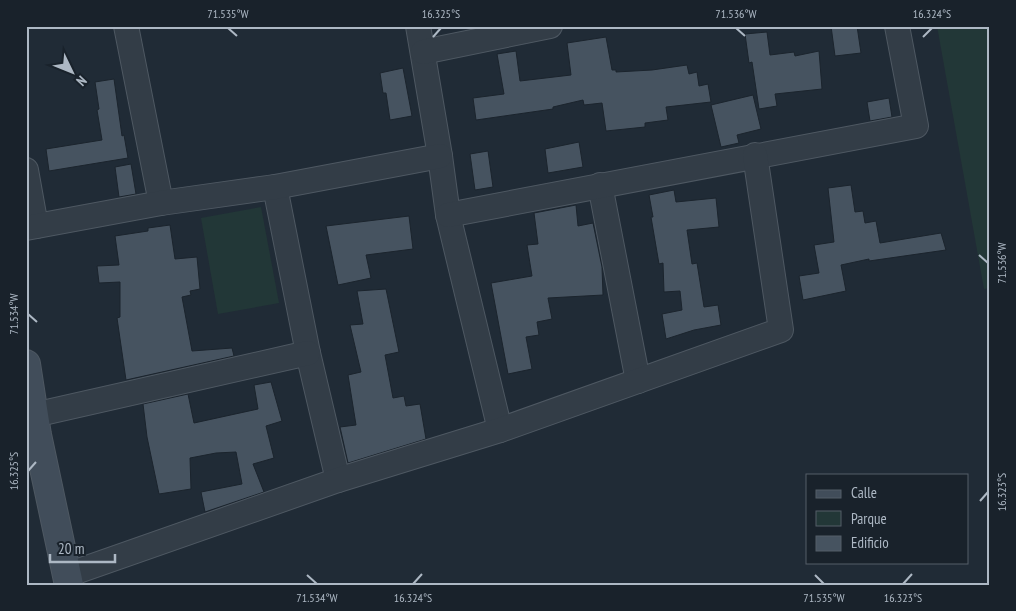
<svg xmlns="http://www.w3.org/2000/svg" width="1016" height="611" font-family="'PT Sans Narrow',sans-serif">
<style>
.green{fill:#223737}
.building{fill:#465360;stroke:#1b242d}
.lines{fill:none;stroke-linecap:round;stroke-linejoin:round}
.street-casing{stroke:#4e5862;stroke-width:26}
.secondary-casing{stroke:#4e5862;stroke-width:30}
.street{stroke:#333d47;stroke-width:24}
.secondary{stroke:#414d5a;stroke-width:28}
.ticks{fill:none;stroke:#adb8c4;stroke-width:2}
.neatline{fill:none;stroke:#adb8c4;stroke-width:2}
.ticks-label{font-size:12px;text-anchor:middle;fill:#adb8c4}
</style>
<rect width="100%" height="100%" fill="#202b36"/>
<!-- green -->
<g class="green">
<path d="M937,26H990V288L984,289Z"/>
<path d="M261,207L279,303L218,314L201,218Z"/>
</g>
<!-- building -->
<g class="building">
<path d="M831,26H857L861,53L835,56Z"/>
<path d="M767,32L770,55L794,52L795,56L819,51L822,89L775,94L777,106L759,109L752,62L749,63L745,34Z"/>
<path d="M606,37L612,70H616V72L652,70L687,65L689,74L697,72L699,86L708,84L711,102L666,107L668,120L645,123V127L606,131L602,103L584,105L583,100L553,107V109L476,120L473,98L504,94L497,54L516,51L520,81L571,75L567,43Z"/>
<path d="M403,68L412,116L390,120L386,93H383L380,73Z"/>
<path d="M114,79L122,136L124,135L128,158L49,171L46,149L102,140L97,110L99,109L95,82Z"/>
<path d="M753,95L761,129L737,135L739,143L721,147L711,105Z"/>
<path d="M889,98L892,117L870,121L867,102Z"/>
<path d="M579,142L583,167L548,173L545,149Z"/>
<path d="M488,151L493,187L475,190L470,154Z"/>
<path d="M131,164L136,194L119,197L115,167Z"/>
<path d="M851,185L855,212L863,211L865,223L876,221L880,243L941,233L946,250L869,261V259L841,265L846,291L803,300L799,276L819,273L814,245L834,242L828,188Z"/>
<path d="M674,190L676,202L716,198L719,227L687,230L692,264L697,263L704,307L718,305L721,325L694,330L666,339L662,314L682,310L680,291L664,292L663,263L659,264L651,217H653L649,195Z"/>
<path d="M576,205L578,226L593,223L602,267L603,295L548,298L552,319L537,322L539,335L526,337L532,369L508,374L491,283L532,276L527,245L538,244L534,213Z"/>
<path d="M409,216L413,249L366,255L371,278L338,285L326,226Z"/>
<path d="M170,225L175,259L197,257L200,289L190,291L191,295L182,297L192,351L232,348L234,356L126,380L117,318L120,317V282L99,283L97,266L119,265L115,236L148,231V228Z"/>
<path d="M386,289L399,352L385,355L393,398L404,396L406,406L420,404L426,439L348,463L340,427L356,425L348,375L361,372L350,325L363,324L357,291Z"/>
<path d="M271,382L282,421L266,426L274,458L253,464L264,492L205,512L201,492L242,484L236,452L216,453L190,458L191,489L159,494L147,437L143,404L188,394L194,423L258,409L254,385Z"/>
</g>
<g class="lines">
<defs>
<g id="street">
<path d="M126,26L161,203"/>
<path d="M418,26L440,156L448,215L500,430"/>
<path d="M423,52L550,26"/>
<path d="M26,170L36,226"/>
<path d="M600,185L638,381"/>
<path d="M275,187L308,353L338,480"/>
<path d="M448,215L916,126L897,26"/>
<path d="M26,228L161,203L275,187L440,156"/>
<path d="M34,415L308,353"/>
<path d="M67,575L338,480L500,430L781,330L755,155"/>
</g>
<path id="secondary" d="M26,364L37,435L69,585"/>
</defs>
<!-- street casing -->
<use href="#street" class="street-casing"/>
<!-- secondary casing -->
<use href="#secondary" class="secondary-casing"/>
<!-- street -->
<use href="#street" class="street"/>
<!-- secondary -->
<use href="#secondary" class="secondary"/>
</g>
<!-- ticks -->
<path class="ticks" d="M228,28L237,36M736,28L745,36M433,37L441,28M923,37L932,28M979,255L988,263M28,314L37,322M28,471L36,462M980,501L988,492M307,575L317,584M815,575L824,584M413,584L422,574M903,584L912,574"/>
<!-- border -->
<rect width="1016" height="611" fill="none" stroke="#19222b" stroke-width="55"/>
<!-- legend -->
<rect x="806" y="474" width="162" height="90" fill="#19222b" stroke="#545e68"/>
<rect x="816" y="490" width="25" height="8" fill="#414d5a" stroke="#545e68"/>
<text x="851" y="498" font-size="15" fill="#adb8c4">Calle</text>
<rect x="816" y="511" width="25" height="15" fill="#223737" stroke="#545e68"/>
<text x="851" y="524" font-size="15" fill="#adb8c4">Parque</text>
<rect x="816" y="536" width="25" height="15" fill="#465360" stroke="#545e68"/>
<text x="851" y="548" font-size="15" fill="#adb8c4">Edificio</text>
<!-- north arrow -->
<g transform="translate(72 72) rotate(133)" stroke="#19222b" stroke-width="4" paint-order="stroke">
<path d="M0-4L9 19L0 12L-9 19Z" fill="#adb8c4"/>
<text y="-8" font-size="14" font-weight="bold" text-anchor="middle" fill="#adb8c4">N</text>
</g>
<!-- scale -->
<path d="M50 554v8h65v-8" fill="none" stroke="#adb8c4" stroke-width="2.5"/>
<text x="58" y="554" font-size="15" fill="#adb8c4" stroke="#19222b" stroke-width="4" paint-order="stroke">20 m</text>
<rect x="28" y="28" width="960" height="556" class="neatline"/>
<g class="ticks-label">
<text x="228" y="18">71.535°W</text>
<text x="441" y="18">16.325°S</text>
<text x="736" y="18">71.536°W</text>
<text x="932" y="18">16.324°S</text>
<text transform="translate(1002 263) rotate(-90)" y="4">71.536°W</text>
<text transform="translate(14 314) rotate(-90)" y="4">71.534°W</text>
<text transform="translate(14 471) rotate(-90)" y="4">16.325°S</text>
<text transform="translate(1002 492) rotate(-90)" y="4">16.323°S</text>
<text x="317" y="602">71.534°W</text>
<text x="413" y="602">16.324°S</text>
<text x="824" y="602">71.535°W</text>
<text x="903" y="602">16.323°S</text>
</g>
</svg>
